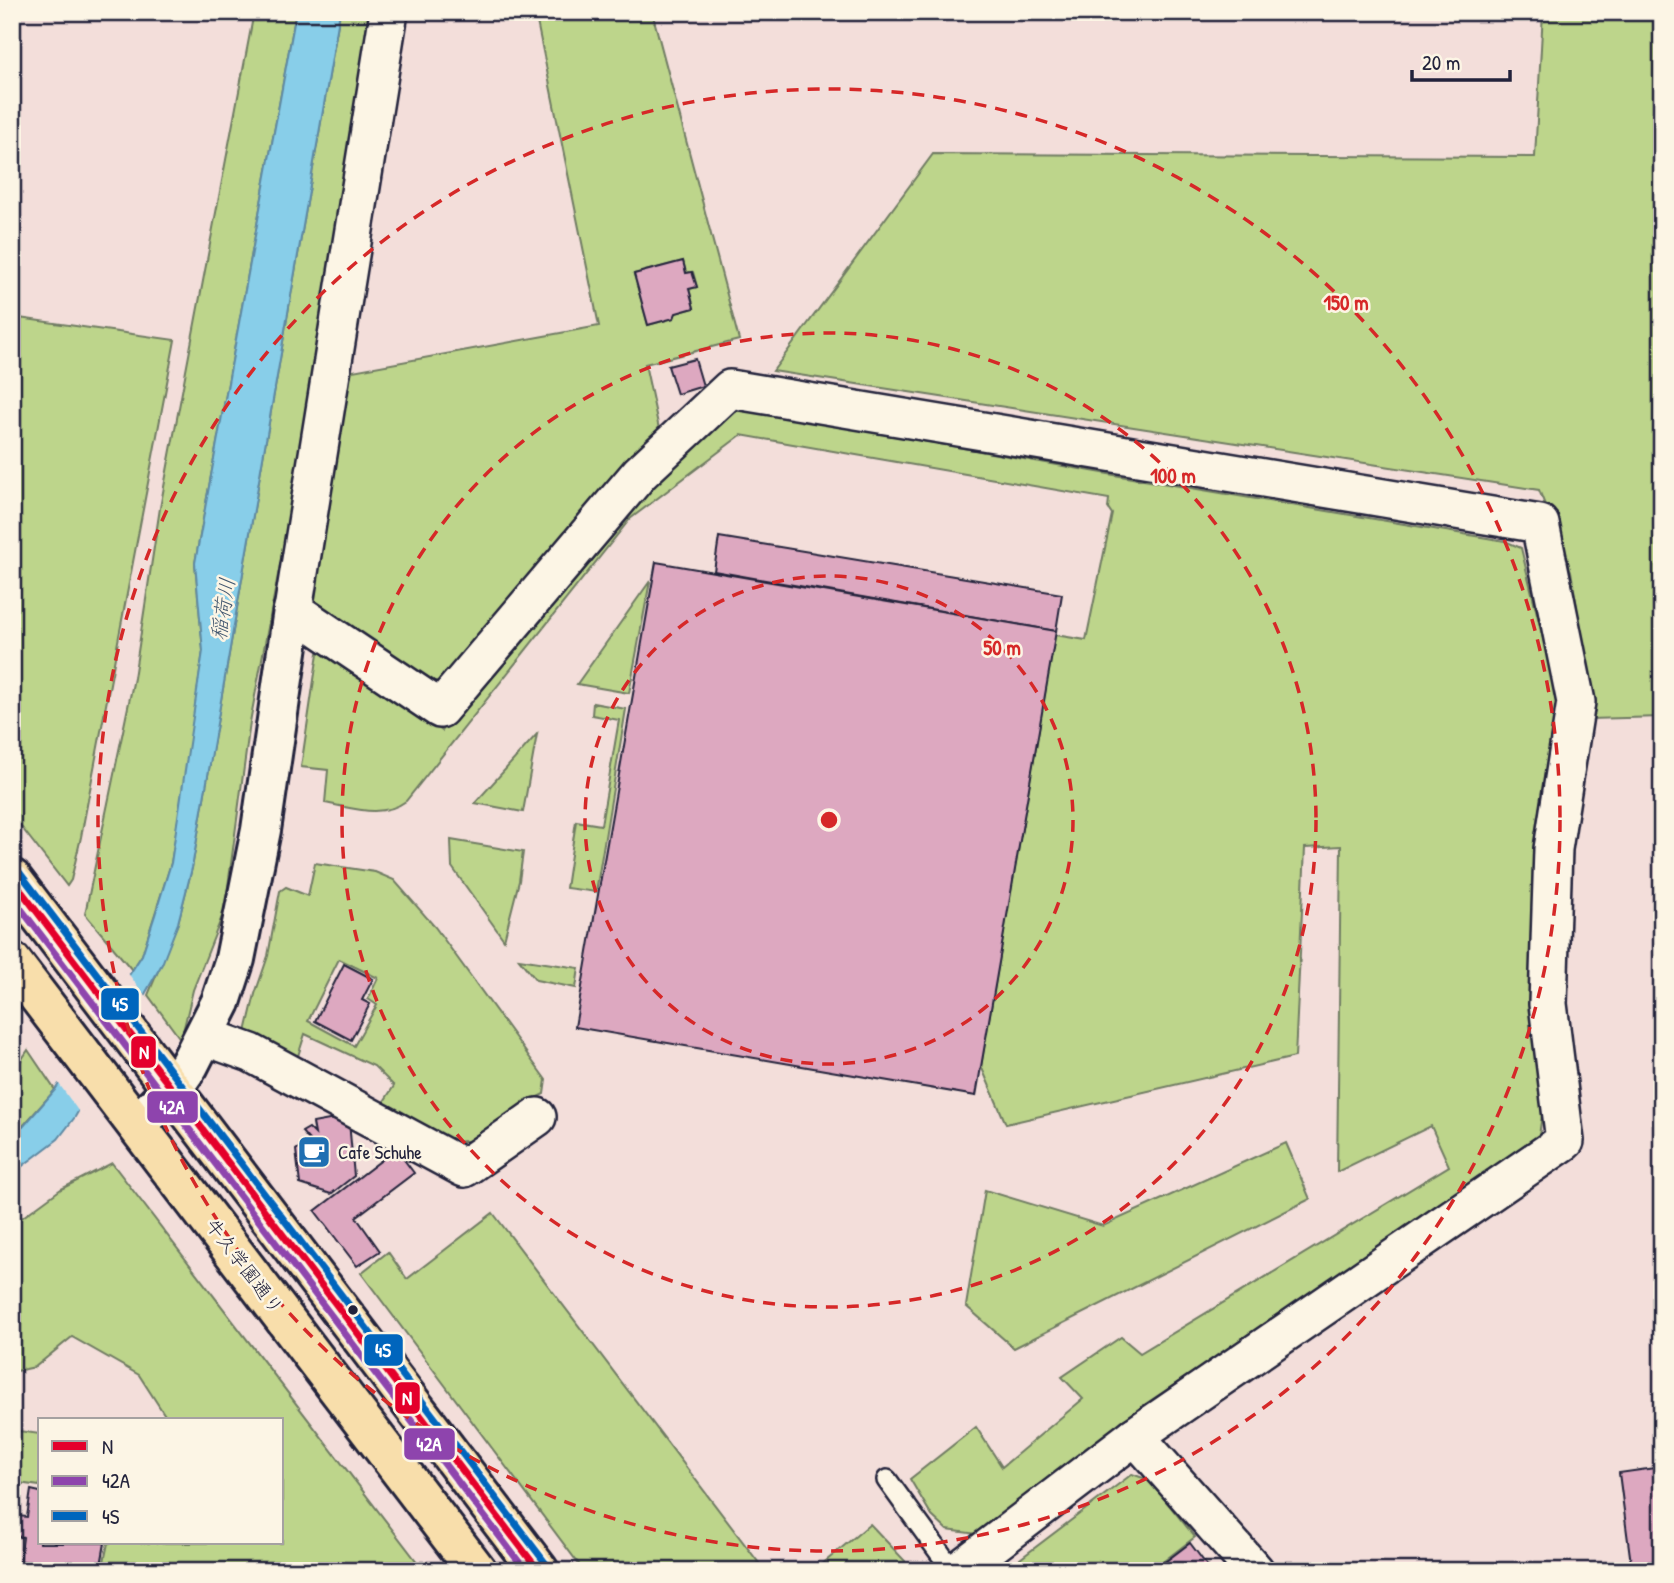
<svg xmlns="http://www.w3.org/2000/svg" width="1674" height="1583" font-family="'Patrick Hand','Klee One',sans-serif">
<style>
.green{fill:#bdd58b;stroke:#707c63;stroke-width:2;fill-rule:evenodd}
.water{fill:#88cee9;stroke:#5f89a3;stroke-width:2}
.pier{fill:#f3deda}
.building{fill:#dda8c0;stroke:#22223b;stroke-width:2}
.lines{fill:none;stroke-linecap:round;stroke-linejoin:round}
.lane-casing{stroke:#22223b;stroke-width:24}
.street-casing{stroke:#22223b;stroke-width:42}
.secondary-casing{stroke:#22223b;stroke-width:44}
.highway-casing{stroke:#22223b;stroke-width:44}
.lane{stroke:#fcf5e5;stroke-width:19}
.street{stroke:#fcf5e5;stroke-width:37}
.secondary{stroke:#fcf5e5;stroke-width:38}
.highway{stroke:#f8deab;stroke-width:38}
.bus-1-casing{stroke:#fcf5e5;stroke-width:12}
.bus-2-casing{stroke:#fcf5e5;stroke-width:12}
.bus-3-casing{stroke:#fcf5e5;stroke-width:12}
.bus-1{stroke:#e4002b;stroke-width:7}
.bus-2{stroke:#8e44ad;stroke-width:7}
.bus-3{stroke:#0065bd;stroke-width:7}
.ring{fill:none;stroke:#d62828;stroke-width:3.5;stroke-dasharray:12 9}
.bus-dot{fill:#22223b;stroke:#fcf5e5;stroke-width:2.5}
.labels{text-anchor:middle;stroke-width:5;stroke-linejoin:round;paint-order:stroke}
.poi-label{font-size:19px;fill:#22223b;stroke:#fcf5e5;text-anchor:start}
.street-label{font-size:19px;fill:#22223b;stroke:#fcf5e5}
.water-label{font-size:21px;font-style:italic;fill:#41566f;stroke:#fcf5e5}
.centre{fill:#d62828;stroke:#fcf5e5;stroke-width:3.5}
.ring-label{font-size:21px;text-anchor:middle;font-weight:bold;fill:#d62828;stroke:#fcf5e5;stroke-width:5;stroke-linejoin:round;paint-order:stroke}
.line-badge{stroke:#fcf5e5;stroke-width:2.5}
.badge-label{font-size:19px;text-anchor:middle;font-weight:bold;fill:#fff}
</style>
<rect width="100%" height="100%" fill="#f3deda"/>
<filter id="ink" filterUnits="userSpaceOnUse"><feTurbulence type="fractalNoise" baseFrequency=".0143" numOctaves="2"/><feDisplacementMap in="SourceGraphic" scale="14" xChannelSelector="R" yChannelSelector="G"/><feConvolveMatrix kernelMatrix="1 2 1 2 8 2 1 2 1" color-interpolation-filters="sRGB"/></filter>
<g filter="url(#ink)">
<!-- green -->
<g class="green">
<path d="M254,12H296L195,563L203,651L186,771L171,863L142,955L132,970L85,914L134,678L160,508Z"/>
<path d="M340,12H375L323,339L250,722L225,909L193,990L181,1040L148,995L178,923L192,868Z"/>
<path d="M535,12H652L739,340L645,364L659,429L627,462L447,681H425L309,598L347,372L599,326ZM683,261L686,273L693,272L697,287L689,289L694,308L676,313L674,318L648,325L634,274Z"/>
<path d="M1543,12H1662V717L1589,719L1592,701L1571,571L1539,490L773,371L933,154L1535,157Z"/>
<path d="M12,317L175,340L81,837L71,880L67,886L12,815Z"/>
<path d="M743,409L1114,475L1505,541L1521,548L1559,704L1537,822L1533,988L1542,1115L1538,1143L1141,1407L977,1534L947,1530L932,1516L910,1479L976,1427L1002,1467L1083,1399L1062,1377L1121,1337L1140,1353L1449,1166L1431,1126L1337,1172L1341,846L1305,848L1295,1057L1006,1124L981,1066L1055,635L1086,640L1112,514L1108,508L1109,499L741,435L630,519L406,801C382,819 353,808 325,803L328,770L301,767L318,653L329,649L442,731L647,489L728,412Z"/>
<path d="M650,581L629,693L577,684Z"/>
<path d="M593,703L626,709L596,892L566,888L576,821L601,825L619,720L592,715Z"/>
<path d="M537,734L523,812L475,803Z"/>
<path d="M451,840L523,852L519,881L504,940L452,867Z"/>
<path d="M315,863L375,872L394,880L435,927L546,1080L544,1094L533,1099L480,1140L453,1142L383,1103L394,1086L374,1066L305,1034L297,1059L246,1032L255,994L268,956L280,891L286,887L308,896ZM339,959L378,978L368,999L377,1005L354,1046L308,1021Z"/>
<path d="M519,959L579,968L576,988L536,980Z"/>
<path d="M28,1050L55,1090L22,1127L12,1128V1074Z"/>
<path d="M1286,1143L1310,1199L1014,1348L966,1306L985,1190L1103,1226Z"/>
<path d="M112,1163L424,1571H102L108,1543H282V1420H168L139,1375L72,1337L35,1367L12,1372V1225L61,1189Z"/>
<path d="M493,1213L765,1571H584L361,1273L388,1252L407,1279Z"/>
<path d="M12,1430L40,1434V1486L18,1483L12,1531Z"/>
<path d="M1132,1474L1149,1480L1195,1537L1151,1571H1029L1020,1559Z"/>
<path d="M870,1524L905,1561L904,1571H814Z"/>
</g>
<!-- water -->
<path class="water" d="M296,12H340L192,868L178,923L162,964L75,1117L58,1139L12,1174V1128L23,1127L55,1090L142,955L155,915L171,863L203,651L195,563Z"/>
<!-- pier -->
<path class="pier" d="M127,972L147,998L81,1115L57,1081Z"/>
<!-- building -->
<g class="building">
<path d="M683,261L686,273L692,272L697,287L689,289L694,308L676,313L674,318L648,325L634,274Z"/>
<path d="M695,359L703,386L677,394L668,366Z"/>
<path d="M719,537L1062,594L1056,631L714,571Z"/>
<path d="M656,562L1056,631L976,1096L575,1027Z"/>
<path d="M344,964L373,979L362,1000L370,1004L351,1040L315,1021Z"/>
<path d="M340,1118L349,1122L354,1176L331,1194L300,1184L296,1150L309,1140L302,1132L309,1128L315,1134L313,1123Z"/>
<path d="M396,1149L414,1173L356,1217L380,1251L357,1266L315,1211Z"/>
<path d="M1662,1467V1571H1632L1619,1473Z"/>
<path d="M31,1490L40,1492V1543H105L100,1571H84L20,1561L23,1537L15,1536L18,1516L27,1517Z"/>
<path d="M1190,1543L1211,1571H1153Z"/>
</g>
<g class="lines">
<defs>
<path id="lane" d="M887,1480L953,1571"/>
<g id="street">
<path d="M389,12L293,610L440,709L640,473L730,389L1540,524L1576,702L1553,849L1548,1004L1565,1141L1135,1436L958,1571"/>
<path d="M204,1036L251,1053L464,1168L537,1117"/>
<path d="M1135,1436L1255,1571"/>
</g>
<path id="secondary" d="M137,1125L172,1089L189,1065L221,1002L235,959L261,830L293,610"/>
<g id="highway">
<path d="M12,879L539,1571"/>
<path d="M12,962L477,1571"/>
</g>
</defs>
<!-- lane casing -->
<use href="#lane" class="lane-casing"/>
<!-- street casing -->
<use href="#street" class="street-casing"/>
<!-- secondary casing -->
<use href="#secondary" class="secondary-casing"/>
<!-- highway casing -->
<use href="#highway" class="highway-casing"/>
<!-- lane -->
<use href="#lane" class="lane"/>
<!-- street -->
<use href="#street" class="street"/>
<!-- secondary -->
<use href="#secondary" class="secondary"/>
<!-- highway -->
<use href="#highway" class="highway"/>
<defs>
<path id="bus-1" d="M12,879L539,1571"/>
<path id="bus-2" d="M12,897L526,1571"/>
<path id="bus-3" d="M20,873L547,1565"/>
</defs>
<!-- bus-1 casing -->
<use href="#bus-1" class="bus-1-casing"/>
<!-- bus-2 casing -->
<use href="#bus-2" class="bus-2-casing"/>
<!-- bus-3 casing -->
<use href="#bus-3" class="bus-3-casing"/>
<!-- bus-1 -->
<use href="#bus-1" class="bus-1"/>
<!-- bus-2 -->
<use href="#bus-2" class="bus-2"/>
<!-- bus-3 -->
<use href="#bus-3" class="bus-3"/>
</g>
</g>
<!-- distance rings -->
<g class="ring">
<circle cx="829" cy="820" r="244"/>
<circle cx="829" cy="820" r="487"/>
<circle cx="829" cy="820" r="731"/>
</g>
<!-- icons -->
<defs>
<symbol id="cafe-square" viewBox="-11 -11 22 22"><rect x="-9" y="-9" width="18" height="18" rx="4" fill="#1f6fb2" stroke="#fcf5e5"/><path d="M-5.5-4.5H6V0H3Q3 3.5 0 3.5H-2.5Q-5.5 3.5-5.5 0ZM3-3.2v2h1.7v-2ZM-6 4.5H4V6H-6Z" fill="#fff"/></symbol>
</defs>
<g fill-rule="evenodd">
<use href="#cafe-square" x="295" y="1133" width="38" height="38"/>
</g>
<!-- markers -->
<circle class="bus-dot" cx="353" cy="1310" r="6"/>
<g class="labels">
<!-- poi labels -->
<g class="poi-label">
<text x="338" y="1159">Cafe Schuhe</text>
</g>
<!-- street labels -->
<g class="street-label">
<text transform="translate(245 1266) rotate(53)" y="7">牛久学園通り</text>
</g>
<!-- water labels -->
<g class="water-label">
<text transform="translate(223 609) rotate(-81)" y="7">稲荷川</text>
</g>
</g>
<circle cx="829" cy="820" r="10" class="centre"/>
<g class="ring-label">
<text x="1346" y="310">150 m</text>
<text x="1173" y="483">100 m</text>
<text x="1002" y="655">50 m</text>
</g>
<g class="line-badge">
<rect x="100" y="987" width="40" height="34" rx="7" fill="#0065bd"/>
<rect x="130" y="1035" width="27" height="34" rx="7" fill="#e4002b"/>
<rect x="146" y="1090" width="53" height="34" rx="7" fill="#8e44ad"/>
<rect x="363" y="1333" width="41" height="34" rx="7" fill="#0065bd"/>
<rect x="394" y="1381" width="27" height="34" rx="7" fill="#e4002b"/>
<rect x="403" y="1427" width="53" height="34" rx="7" fill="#8e44ad"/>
</g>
<g class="badge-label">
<text x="120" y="1011">4S</text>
<text x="144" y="1059">N</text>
<text x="172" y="1114">42A</text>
<text x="383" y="1357">4S</text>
<text x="407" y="1405">N</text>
<text x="429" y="1451">42A</text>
</g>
<!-- margin -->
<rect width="1674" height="1583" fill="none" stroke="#fcf5e5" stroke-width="42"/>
<rect x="21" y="21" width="1632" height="1541" fill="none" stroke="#22223b" stroke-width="2.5" filter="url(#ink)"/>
<!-- legend -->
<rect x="38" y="1418" width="245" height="126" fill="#fcf5e5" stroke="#a5a1a1" stroke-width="2"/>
<rect x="52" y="1441" width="35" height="10" fill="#e4002b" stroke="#a5a1a1" stroke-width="2"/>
<text x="102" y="1454" font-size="21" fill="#22223b">N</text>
<rect x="52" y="1476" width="35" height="10" fill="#8e44ad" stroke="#a5a1a1" stroke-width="2"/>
<text x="102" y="1488" font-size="21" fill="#22223b">42A</text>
<rect x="52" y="1511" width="35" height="10" fill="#0065bd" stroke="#a5a1a1" stroke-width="2"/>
<text x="102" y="1524" font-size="21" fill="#22223b">4S</text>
<!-- scale -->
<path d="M1412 70v10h98v-10" fill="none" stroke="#22223b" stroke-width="3.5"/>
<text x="1422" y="70" font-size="21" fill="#22223b" stroke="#fcf5e5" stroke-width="5" paint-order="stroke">20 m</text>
</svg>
